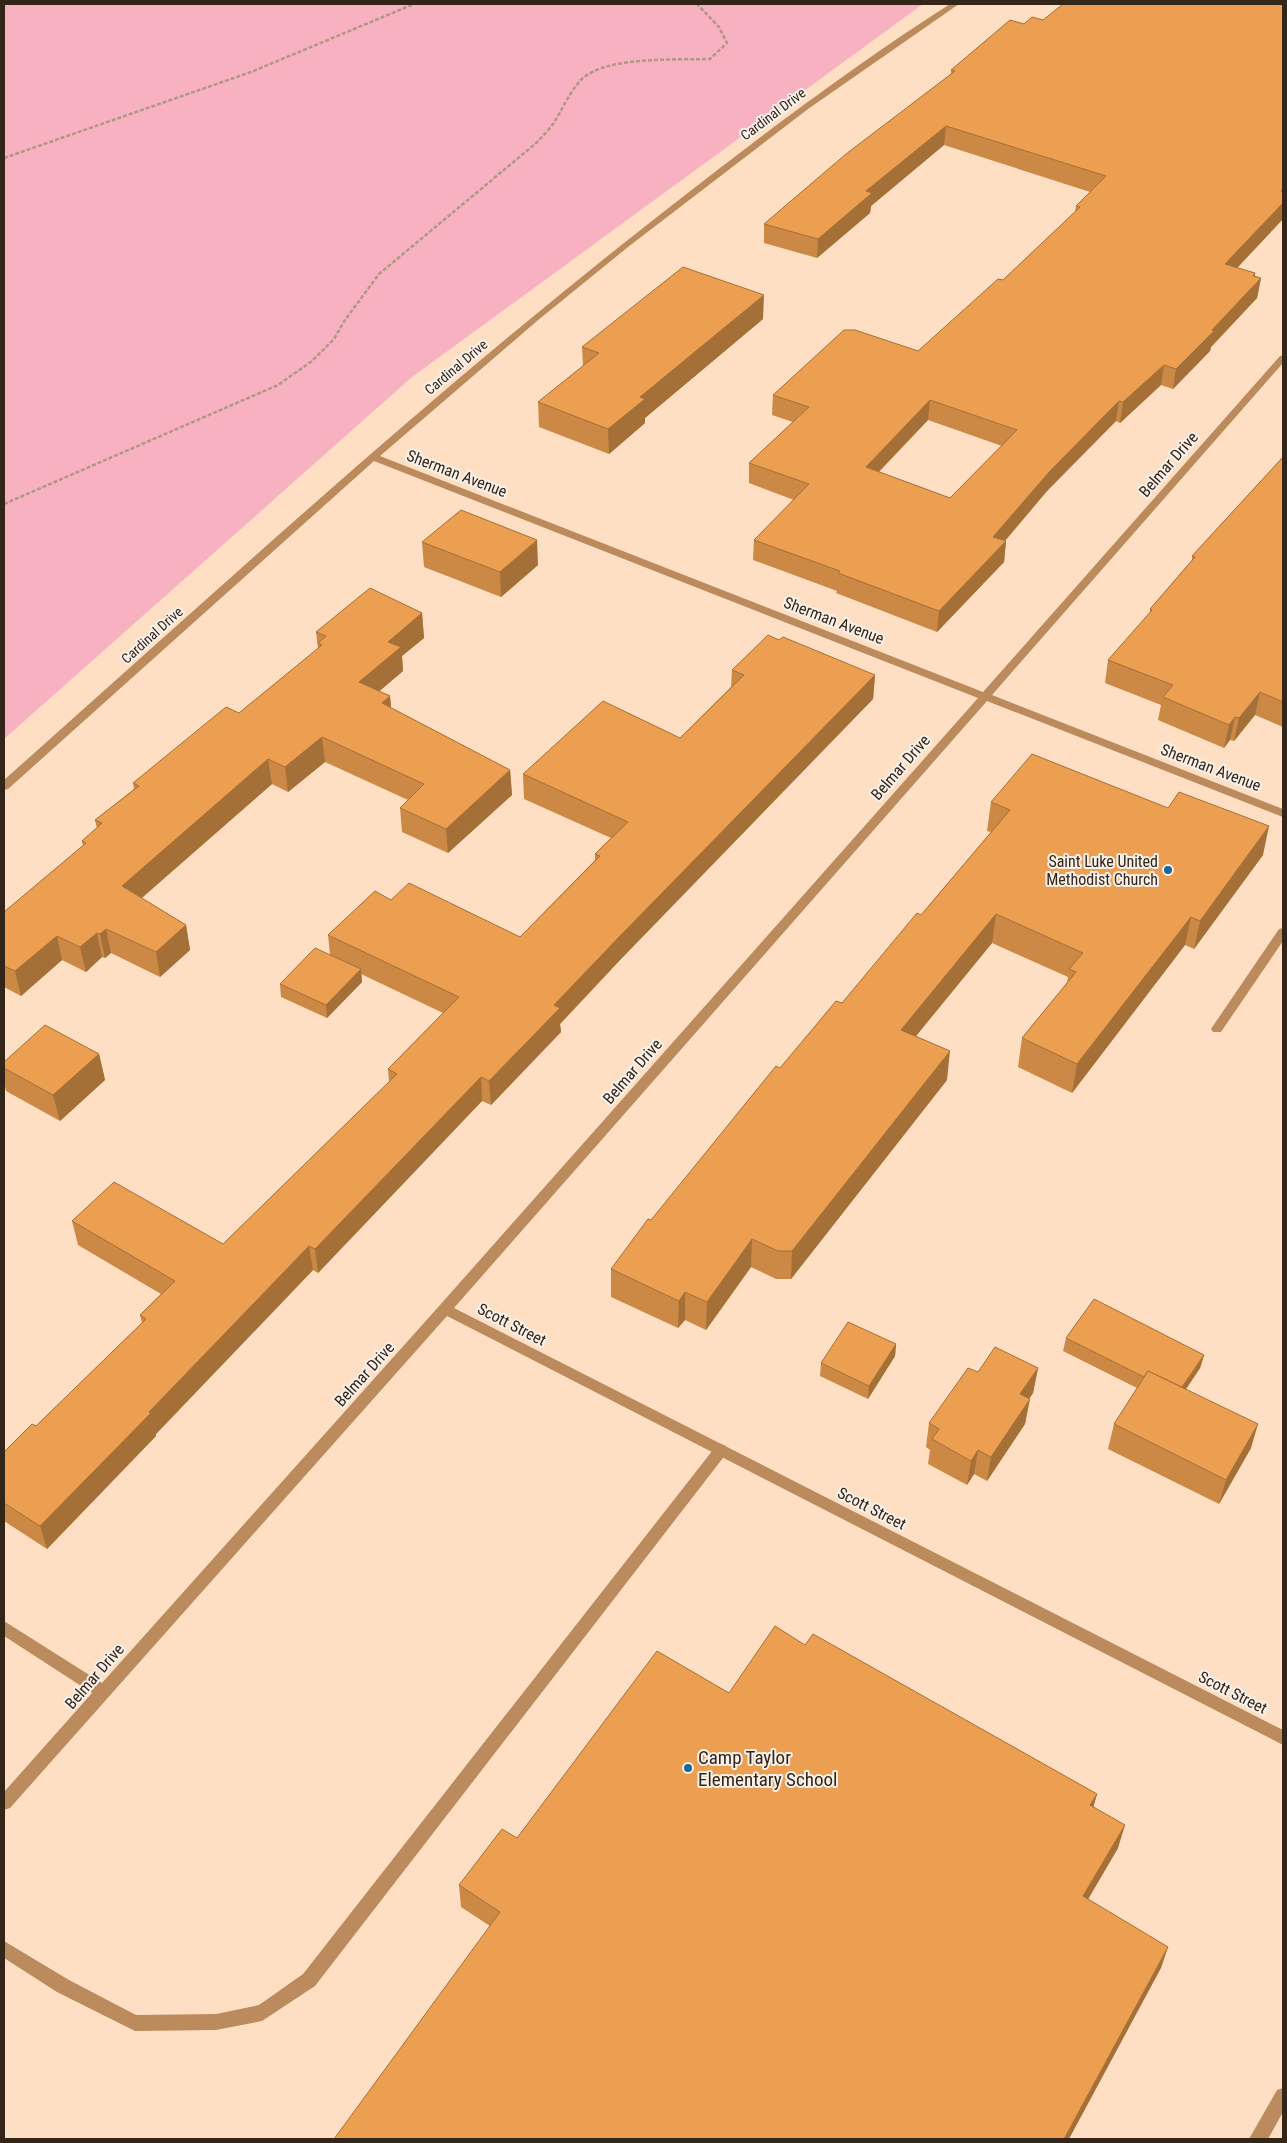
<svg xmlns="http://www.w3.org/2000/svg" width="1287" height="2143" font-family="'Roboto Condensed',sans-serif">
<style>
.green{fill:#f7b1c1}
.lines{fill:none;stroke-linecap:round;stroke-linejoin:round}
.path{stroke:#b09882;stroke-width:2.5;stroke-dasharray:4 2;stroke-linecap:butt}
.lane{fill:#bc8b5d;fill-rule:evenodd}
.street{fill:#bc8b5d;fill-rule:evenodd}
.wall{fill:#cb8945;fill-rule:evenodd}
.shaded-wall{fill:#a56f38}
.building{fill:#ec9f50;stroke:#a56f38;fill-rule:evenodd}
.poi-dot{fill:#1a6699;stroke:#f9f1ea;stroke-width:2}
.labels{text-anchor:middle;stroke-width:4;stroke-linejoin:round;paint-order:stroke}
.far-street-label{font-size:14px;fill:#332518;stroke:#f9f1ea}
.street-label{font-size:16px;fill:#332518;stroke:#f9f1ea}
.poi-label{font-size:16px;fill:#332518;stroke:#f9f1ea;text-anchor:end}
.near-poi-label{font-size:19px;fill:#332518;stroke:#f9f1ea;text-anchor:start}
</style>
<rect width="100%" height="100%" fill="#fedfc3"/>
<!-- green -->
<path class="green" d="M4,4H923L412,377L4,739Z"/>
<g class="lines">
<!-- path -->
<g class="path">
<path d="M4,158L251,72L414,4"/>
<path d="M4,504L278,385L312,361L334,339L345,320L379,274L535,144C541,138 548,131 553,124C563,109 569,92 582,79C606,56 678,60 710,59L727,43L719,27L697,4"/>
</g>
<!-- lane -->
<g class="lane">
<path d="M1283,928V941L1221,1032H1213L1211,1029L1213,1026L1279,929Z"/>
<path d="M721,1444L726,1446L728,1450L726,1454L315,1986L262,2021L216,2030L135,2031L57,1992L4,1958V1941L69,1980L136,2015L216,2014L259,2005L303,1974L716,1446Z"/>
<path d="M1283,2088V2112L1268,2139H1249L1277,2090Z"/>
</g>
<!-- street -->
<path class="street" d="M950,4H959L808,109L628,247L537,321L380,456L983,692L1280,356L1283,355V363L992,695L1283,809V817L987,701L454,1308L1283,1730V1745L447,1316L10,1808L4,1810V1792L92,1693L4,1636V1621L102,1683L440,1305L978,698L374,461L8,789L4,790V780C223,585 439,386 671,206C762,135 853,66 950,4Z"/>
</g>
<!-- wall -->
<g class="wall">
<path d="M1283,4V219L1237,268L1255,273V276L1261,278L1257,298L1211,347L1210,351L1173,389L1161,385L1120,423L1116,421L1047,491L1005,541H1006L1004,562L937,632L836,593L837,591L753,560L754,540L794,500L749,483V463L793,422L772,415L773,395L918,351L1003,280L1075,212L1076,206L1090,192L944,145L871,206L870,213L817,258L764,243V224L951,75V70L1024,24L1043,20ZM928,420L1002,446L950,498L879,472Z"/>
<path d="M763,319L645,418V423L609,454L539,427L538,402L583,366L582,347Z"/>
<path d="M1283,457V727L1255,715L1234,741L1230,740L1224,748L1158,720L1161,705L1105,683L1108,660L1150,613V609L1192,560V556Z"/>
<path d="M422,542L538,565L501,597L424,567Z"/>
<path d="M422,613L424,638L402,656L403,671L379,691L390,696L391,708L510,770L512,795L448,853L402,832L400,808L408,800L325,762L288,792L272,784L141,898L186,925L190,950L160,977L111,953L105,958L102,957L86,972L62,960L21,996L4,987V912L83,846L82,841L97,828L95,820L134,789L133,783L239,713L318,649L316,632Z"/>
<path d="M779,640L875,675L873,699L620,960L560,1024L561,1032L491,1105L482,1101L318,1273L313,1270L156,1434V1436L47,1549L4,1521V1452L36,1426L142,1323L140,1315L161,1294L78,1245L72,1221L223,1244L389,1082L388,1069L443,1013L361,974L362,982L327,1018L281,997L280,984L330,955L328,935L391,900L520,937L595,860V854L611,838L524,799L523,774L680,738L731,687L732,670Z"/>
<path d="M991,802L1263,855L1194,949L1185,945L1072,1093L1018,1067L1022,1038L1067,983L1068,977L992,943L916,1036L947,1080L791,1279H776L751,1267L706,1330L685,1320L678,1328L611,1297V1269L651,1220L780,1068L842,1003L921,915L991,832L987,831Z"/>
<path d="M99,1054L105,1080L60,1121L6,1091L4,1081V1062Z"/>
<path d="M1066,1338L1204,1355L1200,1368L1186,1389L1251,1448L1219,1504L1108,1449L1114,1424L1137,1388L1063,1351Z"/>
<path d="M896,1344L895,1356L868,1399L820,1376L821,1363Z"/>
<path d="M1038,1368L1033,1393L1029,1399L1025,1424L987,1481L974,1474L967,1485L928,1464L930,1450L926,1447L929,1423L978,1372Z"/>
<path d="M805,1645L1097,1794L1093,1807L1118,1848L1088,1899L1161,1968L490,1926L461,1907L459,1885L517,1838L729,1693Z"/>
</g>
<!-- shaded-wall -->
<g class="shaded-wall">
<path d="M946,126L944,145L871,206L870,213L817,258L818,239L866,191Z"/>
<path d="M1283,189V219L1222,284L1225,264Z"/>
<path d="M1255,273L1253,287L1261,278L1257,298L1211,347L1210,351L1173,389L1176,369L1212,330Z"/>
<path d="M764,295L763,319L645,418V423L609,454L608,429L640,397Z"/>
<path d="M1164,365L1161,385L1120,423L1123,402Z"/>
<path d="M930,400L928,420L864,487L866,467Z"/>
<path d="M1119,401L1116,421L1047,491L991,557L993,537L1050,471Z"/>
<path d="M537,540L538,565L501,597L500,572Z"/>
<path d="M1006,541L1004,562L937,632L939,611Z"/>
<path d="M422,613L424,638L402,656L403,671L361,707L359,682L388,642Z"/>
<path d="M875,675L873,699L620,960L560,1024L561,1032L491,1105L489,1081L554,1005L620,936Z"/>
<path d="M1260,692L1255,715L1234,741L1239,718Z"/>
<path d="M390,696L392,720L382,703Z"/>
<path d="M1235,717L1230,740L1224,748L1229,725Z"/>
<path d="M322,737L325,762L288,792L285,767Z"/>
<path d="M268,759L272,784L127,911L122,886Z"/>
<path d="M510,770L512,795L448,853L446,829Z"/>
<path d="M1269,826L1263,855L1194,949L1200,921Z"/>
<path d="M996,914L992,943L898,1058L901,1030Z"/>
<path d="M1191,917L1185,945L1072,1093L1077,1064Z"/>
<path d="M186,925L190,950L160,977L156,952Z"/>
<path d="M106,929L111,953L105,958L100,934Z"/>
<path d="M97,933L102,957L86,972L80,947Z"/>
<path d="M57,936L62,960L21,996L15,971Z"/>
<path d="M361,969L362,982L327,1018L326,1005Z"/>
<path d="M950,1051L947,1080L791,1279L792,1251Z"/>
<path d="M99,1054L105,1080L60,1121L53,1095Z"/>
<path d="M481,1077L482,1101L318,1273L315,1249Z"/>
<path d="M752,1239L751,1267L706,1330L707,1302Z"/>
<path d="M309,1246L313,1270L156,1434V1436L47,1549L40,1526L149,1412Z"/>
<path d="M685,1292V1320L678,1328L679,1301Z"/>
<path d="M896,1344L895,1356L868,1399L869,1386Z"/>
<path d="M1204,1355L1200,1368L1174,1407L1177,1394Z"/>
<path d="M1038,1368L1033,1393L1015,1419L1020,1394Z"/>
<path d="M1030,1399L1025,1424L987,1481L991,1457Z"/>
<path d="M1258,1424L1251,1448L1219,1504L1226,1480Z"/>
<path d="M978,1450L974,1474L967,1485L971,1461Z"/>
<path d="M1097,1794L1091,1816L1090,1805Z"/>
<path d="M1125,1825L1118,1848L1077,1918L1083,1896Z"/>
<path d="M1168,1947L1161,1968L1069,2139H1064Z"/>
</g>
<!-- building -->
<g class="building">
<path d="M1063,4H1283V189L1281,191L1283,192V203L1225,264L1255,273L1253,276L1261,278L1212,330L1214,331L1176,369L1164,365L1123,402L1119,401L1050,471L993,537L1006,541L939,611L838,573L840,571L754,540L809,484L749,463L809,407L773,395L844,330H855L918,351L998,279L1003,280L1080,207L1076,206L1106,176L946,126L866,191L872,193L818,239L764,224L846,154L955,71L951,70L1010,20L1024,24L1032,17L1043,20ZM930,400L1017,430L950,498L866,467Z"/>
<path d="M683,267L764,295L640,397L645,399L608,429L538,402L599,353L582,347Z"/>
<path d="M1283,457V702L1260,692L1239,718L1235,717L1229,725L1163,697L1173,685L1108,660L1152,610L1150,609L1195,557L1192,556Z"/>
<path d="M461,510L537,540L500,572L422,542Z"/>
<path d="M370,588L422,613L388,642L401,647L359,682L390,696L382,703L510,770L446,829L400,808L424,784L322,737L285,767L268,759L122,886L186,925L156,952L106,929L100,934L97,933L80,947L57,936L15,971L4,966V912L86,843L82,841L102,823L95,820L139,786L133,783L226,707L239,713L322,645L318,643L326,636L316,632Z"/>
<path d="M768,635L779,640L783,637L875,675L620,936L554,1005L560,1008L489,1081L481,1077L315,1249L309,1246L149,1412L151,1413L40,1526L4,1503V1452L32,1424L36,1426L146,1319L140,1315L175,1281L72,1221L114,1182L223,1244L397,1074L388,1069L459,997L328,935L375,891L391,900L409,883L520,937L600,856L595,854L628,822L523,774L603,701L680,738L744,675L732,670Z"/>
<path d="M1032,754L1168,808L1179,792L1269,826L1200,921L1191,917L1077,1064L1022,1038L1076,972L1069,969L1083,953L996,914L901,1030L950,1051L792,1251H778L752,1239L707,1302L685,1292L679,1301L611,1269L648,1219L651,1220L776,1066L780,1068L836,1001L842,1003L917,913L921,915L1010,810L991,802Z"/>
<path d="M315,948L361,969L326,1005L280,984Z"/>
<path d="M45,1025L99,1054L53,1095L4,1068V1062Z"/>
<path d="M1094,1299L1204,1355L1182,1387L1148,1371L1144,1377L1066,1338Z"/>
<path d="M848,1322L896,1344L869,1386L821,1363Z"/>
<path d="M995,1347L1038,1368L1020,1394L1030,1399L991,1457L978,1450L971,1461L932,1439L939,1429L929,1423L968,1368L978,1372Z"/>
<path d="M1148,1371L1258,1424L1226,1480L1114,1424Z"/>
<path d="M775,1626L805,1645L813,1634L1097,1794L1090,1805L1125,1825L1083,1896L1168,1947L1064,2139H334L500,1912L459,1885L502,1829L517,1838L657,1651L729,1693Z"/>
</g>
<!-- markers -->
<g class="poi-dot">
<circle cx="1168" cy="870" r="5"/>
<circle cx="688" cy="1768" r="5"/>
</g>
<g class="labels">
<!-- far-street labels -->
<g class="far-street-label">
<text transform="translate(773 114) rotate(-37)" y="5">Cardinal Drive</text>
<text transform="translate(456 367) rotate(-40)" y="5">Cardinal Drive</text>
<text transform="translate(152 635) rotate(-42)" y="5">Cardinal Drive</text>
</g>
<!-- street labels -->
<g class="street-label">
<text transform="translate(1168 464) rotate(-49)" y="6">Belmar Drive</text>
<text transform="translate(457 473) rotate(21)" y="6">Sherman Avenue</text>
<text transform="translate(834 620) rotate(21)" y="6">Sherman Avenue</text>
<text transform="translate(900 767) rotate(-49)" y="6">Belmar Drive</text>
<text transform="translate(1211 767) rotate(21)" y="6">Sherman Avenue</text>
<text transform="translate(632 1071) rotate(-49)" y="6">Belmar Drive</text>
<text transform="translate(512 1324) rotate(27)" y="6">Scott Street</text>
<text transform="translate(364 1374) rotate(-48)" y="6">Belmar Drive</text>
<text transform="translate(872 1508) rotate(27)" y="6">Scott Street</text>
<text transform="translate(94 1676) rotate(-49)" y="6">Belmar Drive</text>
<text transform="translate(1233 1692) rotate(27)" y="6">Scott Street</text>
</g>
<!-- poi labels -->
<g class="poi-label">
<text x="1158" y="867">Saint Luke United<tspan x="1158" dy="18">Methodist Church</tspan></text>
</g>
<!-- near-poi labels -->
<g class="near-poi-label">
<text x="698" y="1764">Camp Taylor<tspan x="698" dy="22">Elementary School</tspan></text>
</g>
</g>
<!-- border -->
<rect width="1287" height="2143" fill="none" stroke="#332518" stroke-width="10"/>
</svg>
